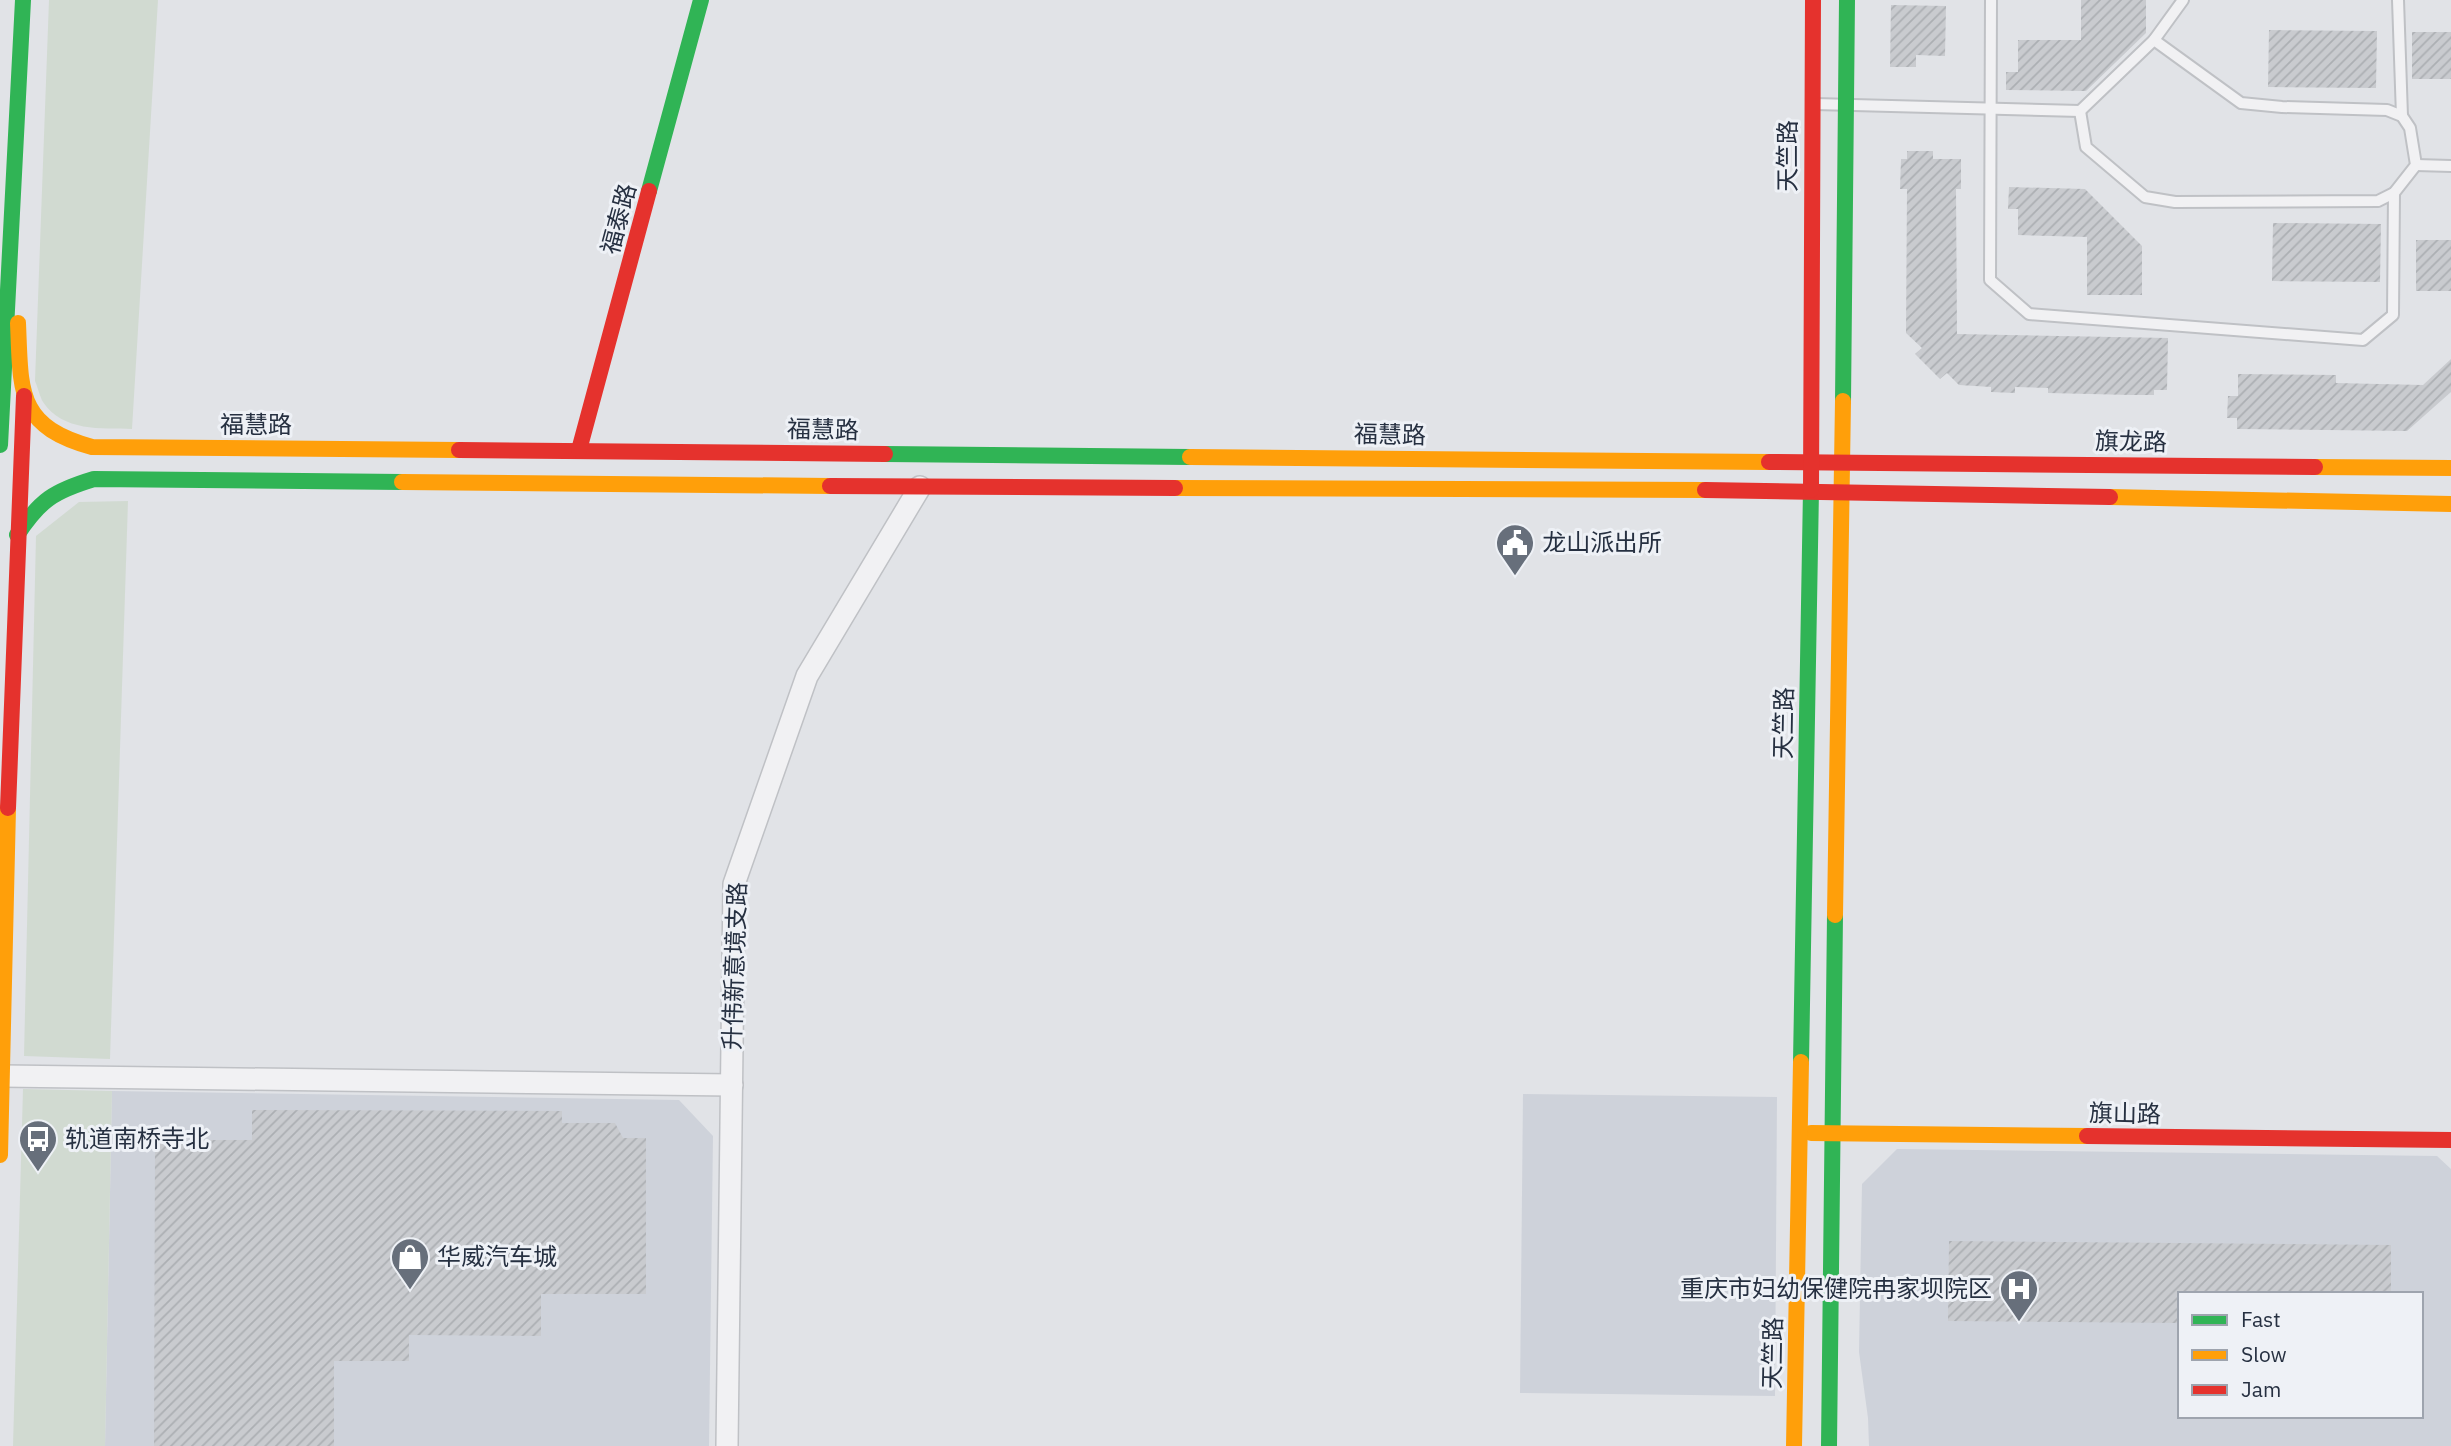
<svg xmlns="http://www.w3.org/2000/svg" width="2451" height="1446" font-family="'IBM Plex Sans','Noto Sans SC',sans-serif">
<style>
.built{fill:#ced2da;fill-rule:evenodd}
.green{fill:#d1dad1}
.building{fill:url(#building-hatch)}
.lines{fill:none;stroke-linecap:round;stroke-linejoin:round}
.lane-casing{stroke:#bfc1c5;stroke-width:14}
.street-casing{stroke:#bfc1c5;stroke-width:24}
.lane{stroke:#f1f1f3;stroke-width:10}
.street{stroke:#f1f1f3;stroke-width:21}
.fast{stroke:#30b455;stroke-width:16}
.slow{stroke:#ff9f0a;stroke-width:16}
.jam{stroke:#e5322d;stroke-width:16}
.labels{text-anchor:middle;stroke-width:6;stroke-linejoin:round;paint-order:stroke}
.street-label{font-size:24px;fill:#263041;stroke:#eef1f6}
.poi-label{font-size:24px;fill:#263041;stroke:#eef1f6;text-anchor:start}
</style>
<defs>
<pattern id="building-hatch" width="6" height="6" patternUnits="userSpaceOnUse" patternTransform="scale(1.75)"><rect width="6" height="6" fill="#c9cbcf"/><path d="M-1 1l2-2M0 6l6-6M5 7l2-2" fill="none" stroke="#acafb3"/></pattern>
</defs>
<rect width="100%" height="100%" fill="#e1e3e7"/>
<!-- built -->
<g class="built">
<path d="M112,1091L679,1100L713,1136L709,1446H105Z"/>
<path d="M1523,1094L1777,1097L1775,1396L1520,1393Z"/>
<path d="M1897,1149L2437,1156L2451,1169V1446H1869L1868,1418L1859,1352L1862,1184ZM2180,1294H2421V1416H2180Z"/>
</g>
<!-- green -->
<g class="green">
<path d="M49,0H158L132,429C101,428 63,432 43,402C40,397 38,388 35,381Z"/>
<path d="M128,501L110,1059L24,1056L36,536L79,502Z"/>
<path d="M23,1089L112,1091L105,1446H13Z"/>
</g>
<!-- building -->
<g class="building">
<path d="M2081,0H2146V33L2086,91L2006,90V72H2018V40H2081Z"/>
<path d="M1891,5L1946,6L1945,56L1916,55V67H1890Z"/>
<path d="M2269,30L2377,31L2376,88L2268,87Z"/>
<rect x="2412" y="32" width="39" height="47"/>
<path d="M1907,151H1933V159H1961V189H1956L1957,334L2168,338L2167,390H2154V395H2131L2048,393V388L2015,387V393L1991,392V387L1959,385L1947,373L1940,379L1915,354L1922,348L1906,333L1907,189H1900L1901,159H1907Z"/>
<path d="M2009,187L2085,189L2142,246V295H2087V237L2018,235V209H2008Z"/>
<path d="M2273,223L2381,224L2380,282L2272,281Z"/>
<rect x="2416" y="240" width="35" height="51"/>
<path d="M2451,359V392L2407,431L2237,429V418H2227L2228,396H2238V374L2336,375V383L2423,385Z"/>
<path d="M252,1110L562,1111V1123H615L623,1138H646V1294H541V1336L409,1335V1361H334V1446H154L155,1140H252Z"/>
<path d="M1949,1241L2391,1245V1294H2180V1323L1948,1321Z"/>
</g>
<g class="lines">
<defs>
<g id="lane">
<path d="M1991,0L1990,280L2029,314L2363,340L2393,315L2394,193"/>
<path d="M2398,0L2402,116"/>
<path d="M1815,104L2080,111L2154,40L2183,0"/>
<path d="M2080,111L2086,147L2145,197L2175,202L2378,201L2394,193L2416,165L2410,128L2402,116L2387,110L2282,107L2241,103L2154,40"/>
<path d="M2416,165L2451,166"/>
</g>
<g id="street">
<path d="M2,1076L732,1085"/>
<path d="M727,1446L734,884L807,676L920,487"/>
</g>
</defs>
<!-- lane casing -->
<use href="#lane" class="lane-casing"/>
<!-- street casing -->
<use href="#street" class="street-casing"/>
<!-- lane -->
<use href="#lane" class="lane"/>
<!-- street -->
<use href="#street" class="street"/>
<!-- fast -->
<g class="fast">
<path d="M649,191L701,0"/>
<path d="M1843,401L1847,0"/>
<path d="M0,445L23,0"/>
<path d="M885,454L1190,457"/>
<path d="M17,535C40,500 54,491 94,479L402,482"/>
<path d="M1801,1062L1811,490"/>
<path d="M1829,1446L1835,915"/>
</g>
<!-- slow -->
<g class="slow">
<path d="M18,323C21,391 16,426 92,447L459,450"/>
<path d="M1190,457L1769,462"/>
<path d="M2315,467L2451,468"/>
<path d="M402,482L830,486"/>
<path d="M1175,488L1705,490"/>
<path d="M2110,497L2451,504"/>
<path d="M1835,915L1843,401"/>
<path d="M1811,1133L2087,1136"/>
<path d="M0,1155L8,808"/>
<path d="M1794,1446L1801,1062"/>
</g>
<!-- jam -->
<g class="jam">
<path d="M459,450L885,454"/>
<path d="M579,450L649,191"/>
<path d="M1769,462L2315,467"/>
<path d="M830,486L1175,488"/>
<path d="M1705,490L2110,497"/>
<path d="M1811,490L1813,0"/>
<path d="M8,808L24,396"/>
<path d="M2087,1136L2451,1140"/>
</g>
</g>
<!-- icons -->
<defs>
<symbol id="civic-pin" viewBox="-11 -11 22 30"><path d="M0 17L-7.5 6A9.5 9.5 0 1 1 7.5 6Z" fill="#676f7b" stroke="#eef1f6"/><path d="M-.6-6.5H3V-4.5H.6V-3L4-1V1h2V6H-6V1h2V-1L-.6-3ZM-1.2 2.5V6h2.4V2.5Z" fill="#fff"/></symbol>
<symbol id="bus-pin" viewBox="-11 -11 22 30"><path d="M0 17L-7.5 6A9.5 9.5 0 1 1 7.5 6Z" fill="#676f7b" stroke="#eef1f6"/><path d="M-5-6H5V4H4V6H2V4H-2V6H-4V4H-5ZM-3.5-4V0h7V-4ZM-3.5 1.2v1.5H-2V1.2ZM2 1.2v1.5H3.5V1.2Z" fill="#fff"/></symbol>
<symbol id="shop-pin" viewBox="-11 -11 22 30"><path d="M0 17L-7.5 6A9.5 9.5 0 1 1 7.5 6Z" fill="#676f7b" stroke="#eef1f6"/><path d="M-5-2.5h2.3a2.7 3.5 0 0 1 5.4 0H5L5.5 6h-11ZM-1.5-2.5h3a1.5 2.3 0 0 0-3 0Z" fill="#fff"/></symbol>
<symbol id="hospital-pin" viewBox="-11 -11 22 30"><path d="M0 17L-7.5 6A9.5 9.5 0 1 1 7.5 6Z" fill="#676f7b" stroke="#eef1f6"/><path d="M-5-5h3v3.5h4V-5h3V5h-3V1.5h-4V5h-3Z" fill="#fff"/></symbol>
</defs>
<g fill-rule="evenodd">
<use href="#civic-pin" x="1493" y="521" width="44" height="60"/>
<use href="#bus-pin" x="16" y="1117" width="44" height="60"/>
<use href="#shop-pin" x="388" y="1235" width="44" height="60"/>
<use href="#hospital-pin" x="1997" y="1267" width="44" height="60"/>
</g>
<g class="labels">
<!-- street labels -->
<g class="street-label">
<text transform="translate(1788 156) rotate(-90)" y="8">天竺路</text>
<text transform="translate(619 219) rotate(-75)" y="8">福泰路</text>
<text x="256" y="433">福慧路</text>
<text transform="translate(823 430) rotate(1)" y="8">福慧路</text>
<text transform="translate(1390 435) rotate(1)" y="8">福慧路</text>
<text transform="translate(2131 442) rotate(1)" y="8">旗龙路</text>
<text transform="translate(1784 723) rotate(-89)" y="8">天竺路</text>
<text transform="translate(735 966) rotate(-88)" y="8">升伟新意境支路</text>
<text transform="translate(2125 1114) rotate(1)" y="8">旗山路</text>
<text transform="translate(1773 1353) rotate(-89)" y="8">天竺路</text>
</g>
<!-- poi labels -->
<g class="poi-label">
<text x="1542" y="551">龙山派出所</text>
<text x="65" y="1147">轨道南桥寺北</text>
<text x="437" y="1265">华威汽车城</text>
<text x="1992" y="1297" text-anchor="end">重庆市妇幼保健院冉家坝院区</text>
</g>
</g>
<!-- legend -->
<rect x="2178" y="1292" width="245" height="126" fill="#eef1f6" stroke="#9ea4ae" stroke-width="2"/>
<rect x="2192" y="1315" width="35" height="10" fill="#30b455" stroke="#9ea4ae" stroke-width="2"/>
<text x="2241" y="1327" font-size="21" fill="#263041">Fast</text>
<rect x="2192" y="1350" width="35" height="10" fill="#ff9f0a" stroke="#9ea4ae" stroke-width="2"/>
<text x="2241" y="1362" font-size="21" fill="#263041">Slow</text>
<rect x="2192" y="1385" width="35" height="10" fill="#e5322d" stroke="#9ea4ae" stroke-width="2"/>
<text x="2241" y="1397" font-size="21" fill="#263041">Jam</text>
</svg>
